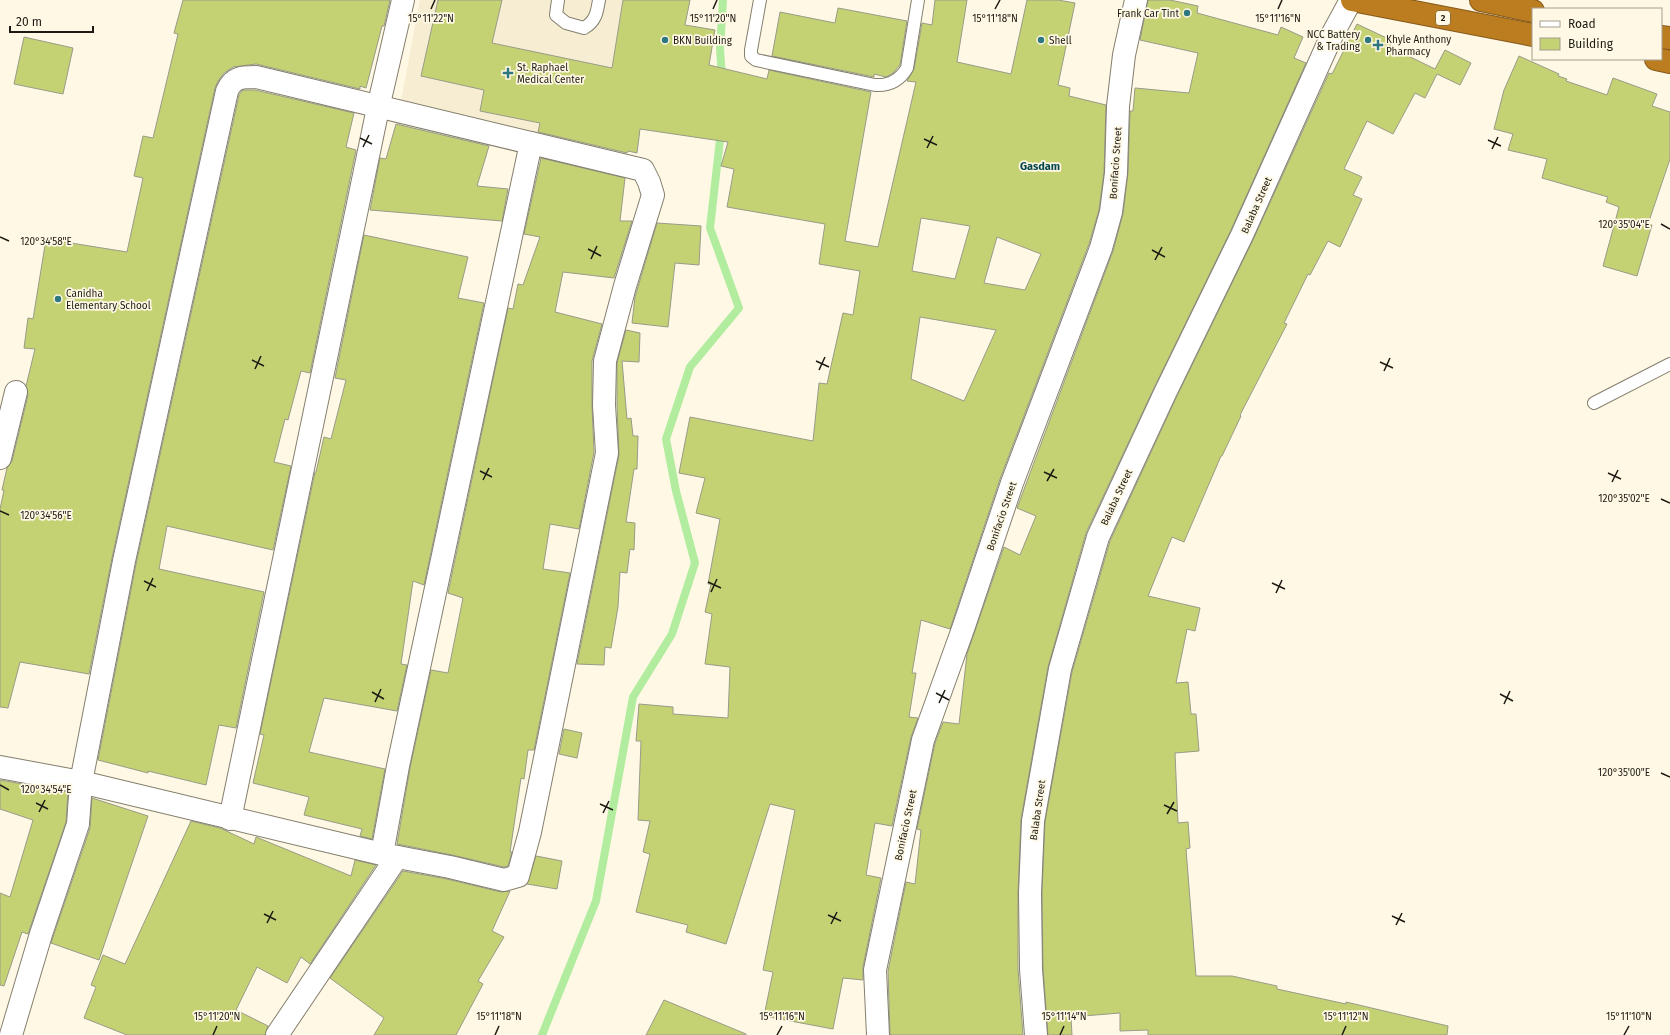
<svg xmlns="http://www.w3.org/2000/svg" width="1670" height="1035" font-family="'Fira Sans',sans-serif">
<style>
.built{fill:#f6edd2}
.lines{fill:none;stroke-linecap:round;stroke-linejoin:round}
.stream{stroke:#b1ec9f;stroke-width:8}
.building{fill:#c5d274;stroke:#989b88;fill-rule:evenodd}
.lane-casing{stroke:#847f6d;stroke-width:14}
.street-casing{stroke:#847f6d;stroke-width:24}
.highway-casing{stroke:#845a1b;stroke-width:24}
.lane{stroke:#fff;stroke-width:12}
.street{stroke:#fff;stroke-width:22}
.highway{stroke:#bc7c20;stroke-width:22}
.ticks{fill:none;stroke:#1c1a13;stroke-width:1.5}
.poi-dot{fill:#2e7680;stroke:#fff8e4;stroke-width:1.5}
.labels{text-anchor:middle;stroke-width:3.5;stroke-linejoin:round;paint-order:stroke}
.shield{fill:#fff8e4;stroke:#605d52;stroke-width:1}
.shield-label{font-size:9px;font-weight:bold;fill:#1c1a13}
.poi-label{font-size:10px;fill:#1c1a13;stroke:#fff8e4;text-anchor:start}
.street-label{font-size:10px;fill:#1c1a13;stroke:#fff8e4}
.neighbourhood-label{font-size:11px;font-weight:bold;fill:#02454c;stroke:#fff8e4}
.ticks-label{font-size:10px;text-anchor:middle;fill:#1c1a13;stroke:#fff8e4;stroke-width:3.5;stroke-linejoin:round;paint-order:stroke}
</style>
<rect width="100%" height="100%" fill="#fff8e4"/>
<!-- built -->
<path class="built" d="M420,0H623L598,148L400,106Z"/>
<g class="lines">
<!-- stream -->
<g class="stream">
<path d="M722,77L720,49L723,0"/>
<path d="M542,1035L596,901L633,697L672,634L695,563L676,491L666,439L690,367L739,308L710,228L721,131"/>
</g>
</g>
<!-- building -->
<g class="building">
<path d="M183,0H390L384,26H382L366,88L360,86V89L256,64L233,67L224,73L218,81L215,88L112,558L89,674L20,662L8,708L0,707V509L4,490H2L7,468L12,461L28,395L26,386L35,349L24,348L28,318L33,319L46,239L127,252L143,178L134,176L143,136L153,138L178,34L174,33Z"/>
<path d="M438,0H502L492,43L612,68L623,0H690L685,25L715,30L709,65L767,79L769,70L871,92L845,241L878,247L916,82L907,81L914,69L922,23L932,25L935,0H967L957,62L1011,74L1027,0H1058L1075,3L1058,85L1070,88L1069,96L1106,105L1104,172L1099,210L1089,244L1000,479L950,629L921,620L912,673H916L909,717L918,718L911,737L892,826L875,823L866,875L881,878L863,967V980L843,978L833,1029L764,1016L773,972L763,970L795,810L770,804L726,944L686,932L688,925L636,912L650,854L643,852L650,821L638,820L641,741H636L639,704L673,707V714L728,718L730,667L705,664L712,614L705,612L711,584H708L720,519L696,513L705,478L679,473L690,417L813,441L819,383L827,384L843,313L853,315L860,271L819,264L825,224L727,207L734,169L721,166L728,142L640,129L637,153L628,151L627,153L538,132L540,123L480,111L484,90L421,76ZM921,218L970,226L955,279L912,271ZM997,237L1041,254L1025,290L984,283ZM920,317L996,330L964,401L911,379Z"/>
<path d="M1148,0H1170L1198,6L1197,13L1278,35L1281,27L1303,37L1294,58L1306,63L1231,230L1154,388L1086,533L1048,667L1021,819L1018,893V969L1023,1035H890L888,971L906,882L915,884L921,830L917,829L935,743L943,722L959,724L967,654L1004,547L1020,555L1036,516L1017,508L1113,251L1123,214L1128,173L1130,111H1133L1135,88L1189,93L1198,53L1140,40Z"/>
<path d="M838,8L907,21L900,65L893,73L886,77L874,74V77L772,56L780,12L835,23Z"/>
<path d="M1357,24L1393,41L1390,47L1435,69L1445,50L1471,63L1460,85L1437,74L1425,98L1415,93L1393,134L1367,121L1344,169L1362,177L1353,195L1362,199L1340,247L1328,241L1310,275L1308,274L1284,323L1287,324L1240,415L1241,416L1222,456H1221L1184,542L1172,537L1148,596L1200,608L1195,631L1187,629L1176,683L1188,682L1191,714H1196L1199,751L1175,753L1178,823L1188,822L1190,848L1186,849L1196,976H1232L1277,986V989L1346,1004V1002L1448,1026L1447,1035H1148V1030L1120,1031V1013L1071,1017L1072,1035H1048L1043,968L1042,893L1045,822L1072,672L1110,541L1176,398L1253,240L1329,73L1332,74Z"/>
<path d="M24,37L73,48L63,94L14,84Z"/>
<path d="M1519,56L1559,74L1558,76L1567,79L1566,81L1607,95L1613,78L1657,94L1652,106L1670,112V159L1648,224L1652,225L1637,276L1603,266L1619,207L1606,202L1608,197L1542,178L1547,159L1508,150L1513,134L1494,129L1504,90Z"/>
<path d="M243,90H255L354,113L346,147L356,150L310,373L301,371L288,420L285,419L274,462L291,466L273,550L167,526L159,569L264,592L236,728L219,725L206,785L148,771V773L98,760L136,564L239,95Z"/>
<path d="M396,124L489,146L477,186L508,189L502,221L370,210L380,158L386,159Z"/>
<path d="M541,158L625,178L620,221H632L614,278L563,272L555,312L602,324L592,361V406L594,452L579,529L550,524L543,569L570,573L534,750H528L524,779L521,778L510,852H512L508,866L504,867L452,855L397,844L410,768L431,670L448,673L463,598L448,593L508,308L513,309L518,284L523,285L540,237L524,234Z"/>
<path d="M657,223L701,226L699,265L675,263L668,327L632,323L635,297Z"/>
<path d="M364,235L468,257L458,298L484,303L424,585L413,581L401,664L407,665L397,711L324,698L309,752L385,769L372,839L360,836L362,829L304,815L309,797L253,783L264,735L260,734L315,472H316L324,437L331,439L346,380L335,378Z"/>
<path d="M626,330L640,333L639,362L622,361L627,419L631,418L633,436H638L637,469H634L626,522L635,523L634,550L630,549L627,573L620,572L618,607L611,648L605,647L604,665L577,664L619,455L617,405V363Z"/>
<path d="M564,729L582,733L577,758L559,754Z"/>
<path d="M0,780L68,792L66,822L28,934L22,932L4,986L0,985V893L10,897L33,820L0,809Z"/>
<path d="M92,798L148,816L99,960L51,943L90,828Z"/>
<path d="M191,821L220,828L254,844L256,837L351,876L355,860L376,865L310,964L301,957L287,983L257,967L236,1010L268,1026L265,1035H127L84,1018L96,987L91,985L103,955L125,964Z"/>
<path d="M536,856L562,861L557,889L527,884Z"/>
<path d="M403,871L447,879L501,892L510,891L492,931L504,937L478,981L483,984L456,1035H374L384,1018L330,978Z"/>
<path d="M664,1000L746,1034V1035H646Z"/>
</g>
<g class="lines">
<defs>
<g id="lane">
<path d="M558,0L556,15L566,23L584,28C596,21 597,12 599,0"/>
<path d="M760,0L751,50V56L756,60L875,85C890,86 900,80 907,68L918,0"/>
<path d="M1594,403L1670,364"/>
</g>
<g id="street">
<path d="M0,458L16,392"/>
<path d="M0,767L81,782L382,854L450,867L504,880L518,876L530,832L607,453L604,405L605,361L625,286L653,195L649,182L643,170L256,77C242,77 233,77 227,91L124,561L81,782L78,824L41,934L11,1035"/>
<path d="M230,819L378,108L403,0"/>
<path d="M382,854L398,766L531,143"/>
<path d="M277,1035L397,857"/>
<path d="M878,1035L875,970L923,740L964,626L1012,483L1101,248L1111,212L1116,173L1118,106L1124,55L1136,0"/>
<path d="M1036,1035L1031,969L1030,893L1033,821L1060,669L1098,537L1165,393L1242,235L1332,35L1351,0"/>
</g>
<g id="highway">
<path d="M1352,0L1533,35"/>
<path d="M1481,0L1533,11"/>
<path d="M1661,37L1670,38"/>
<path d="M1656,59L1670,62"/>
</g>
</defs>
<!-- lane casing -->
<use href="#lane" class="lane-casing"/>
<!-- street casing -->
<use href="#street" class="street-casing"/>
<!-- highway casing -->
<use href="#highway" class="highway-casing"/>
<!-- lane -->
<use href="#lane" class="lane"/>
<!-- street -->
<use href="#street" class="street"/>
<!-- highway -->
<use href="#highway" class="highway"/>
</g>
<!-- ticks -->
<path class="ticks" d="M431,9L435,0M713,9L717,0M995,9L1000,0M1278,9L1282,0M360,138L372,144M924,139L937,145M1488,140L1501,146M363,147L369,135M927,148L933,136M1492,149L1498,137M1661,224L1670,229M0,237L9,241M588,249L601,256M1152,250L1165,257M591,259L597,246M1155,260L1162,247M252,360L264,366M816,361L829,367M1380,362L1393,368M255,369L261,356M819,370L825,357M1384,371L1390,358M480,471L492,477M1044,472L1057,478M1608,473L1621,479M483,480L489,468M1047,481L1054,469M1612,482L1618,470M1661,499L1670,503M0,511L9,515M144,581L156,587M708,582L721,588M1272,583L1285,589M147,591L153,578M711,592L717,579M1276,593L1282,580M372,692L384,699M936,693L949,700M1500,694L1513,701M375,702L381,689M939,703L945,690M1504,704L1510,691M1661,773L1670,777M0,785L9,790M36,803L48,809M600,804L613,810M1164,805L1177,811M39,812L45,800M603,813L609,801M1167,814L1174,802M264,914L276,920M828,915L841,921M1392,916L1405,922M267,923L273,911M831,924L837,912M1396,925L1402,913M213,1035L217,1026M495,1035L499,1026M777,1035L782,1026M1060,1035L1064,1026M1342,1035L1346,1026M1624,1035L1629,1026"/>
<!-- markers -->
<g class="poi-dot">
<circle cx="1187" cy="13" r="4"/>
<circle cx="665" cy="40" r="4"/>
<circle cx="1041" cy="40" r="4"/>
<circle cx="1368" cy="40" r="4"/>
<path d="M1376 39h4v4h4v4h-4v4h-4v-4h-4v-4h4z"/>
<path d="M506 67h4v4h4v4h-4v4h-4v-4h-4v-4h4z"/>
<circle cx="58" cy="299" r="4"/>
</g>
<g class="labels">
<!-- shield labels -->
<rect class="shield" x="1436" y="11" width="14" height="14" rx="3"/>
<g class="shield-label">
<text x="1443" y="21">2</text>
</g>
<!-- poi labels -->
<g class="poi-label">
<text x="1179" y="17" text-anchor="end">Frank Car Tint</text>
<text x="1360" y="38" text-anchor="end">NCC Battery<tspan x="1360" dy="12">&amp; Trading</tspan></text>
<text x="1386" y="43">Khyle Anthony<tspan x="1386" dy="12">Pharmacy</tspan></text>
<text x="673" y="44">BKN Building</text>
<text x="1049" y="44">Shell</text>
<text x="517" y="71">St. Raphael<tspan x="517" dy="12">Medical Center</tspan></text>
<text x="66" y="297">Canidha<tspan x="66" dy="12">Elementary School</tspan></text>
</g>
<!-- street labels -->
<g class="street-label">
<text transform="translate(1115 163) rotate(-86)" y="4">Bonifacio Street</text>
<text transform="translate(1256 205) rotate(-66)" y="4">Balaba Street</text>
<text transform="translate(1116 497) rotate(-65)" y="4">Balaba Street</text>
<text transform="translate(1001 516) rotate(-71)" y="4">Bonifacio Street</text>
<text transform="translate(1037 810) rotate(-82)" y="4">Balaba Street</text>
<text transform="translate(905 825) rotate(-78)" y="4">Bonifacio Street</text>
</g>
<!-- neighbourhood labels -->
<g class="neighbourhood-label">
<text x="1040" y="170">Gasdam</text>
</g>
</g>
<g class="ticks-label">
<text x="431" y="22">15°11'22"N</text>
<text x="713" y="22">15°11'20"N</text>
<text x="995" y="22">15°11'18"N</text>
<text x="1278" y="22">15°11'16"N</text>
<text x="1624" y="228">120°35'04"E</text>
<text x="46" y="245">120°34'58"E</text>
<text x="1624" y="502">120°35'02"E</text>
<text x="46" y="519">120°34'56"E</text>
<text x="1624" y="776">120°35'00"E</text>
<text x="46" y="793">120°34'54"E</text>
<text x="217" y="1020">15°11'20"N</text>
<text x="499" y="1020">15°11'18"N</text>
<text x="782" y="1020">15°11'16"N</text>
<text x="1064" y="1020">15°11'14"N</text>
<text x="1346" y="1020">15°11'12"N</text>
<text x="1629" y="1020">15°11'10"N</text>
</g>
<!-- legend -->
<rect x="1532" y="8" width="130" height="52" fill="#fff8e4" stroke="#a49f90"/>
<rect x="1540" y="21" width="20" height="6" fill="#ffffff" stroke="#a49f90"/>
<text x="1568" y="28" font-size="12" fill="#1c1a13">Road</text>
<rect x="1540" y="38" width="20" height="12" fill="#c5d274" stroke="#a49f90"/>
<text x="1568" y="48" font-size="12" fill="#1c1a13">Building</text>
<!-- scale -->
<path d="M10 26v6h83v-6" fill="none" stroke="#1c1a13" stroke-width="2"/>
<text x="16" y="26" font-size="12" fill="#1c1a13" stroke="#fff8e4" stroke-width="3" paint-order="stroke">20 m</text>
</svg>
